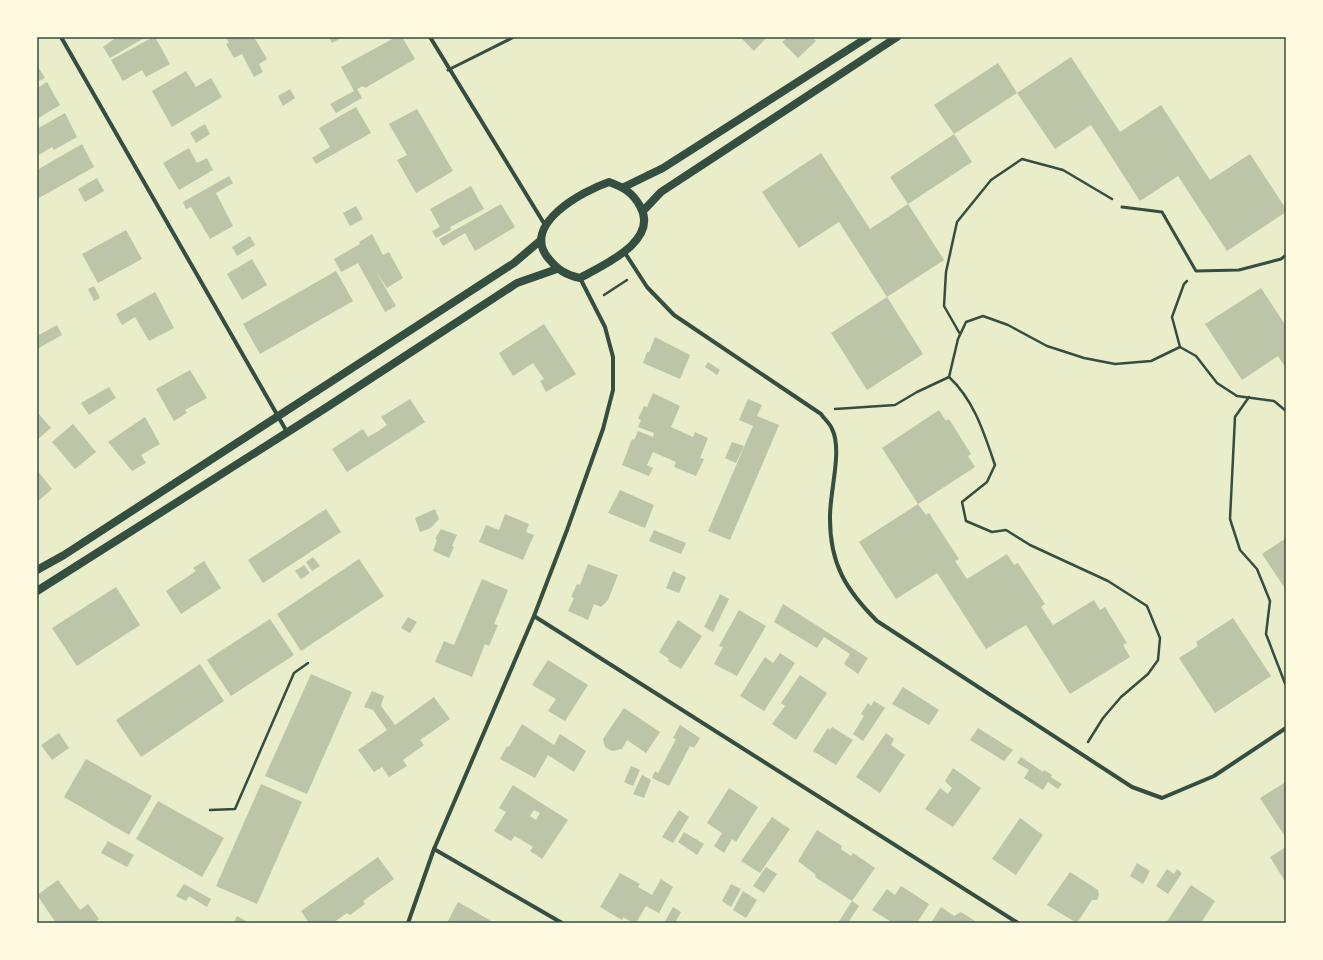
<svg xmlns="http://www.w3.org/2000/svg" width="1323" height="960" font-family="Lora,serif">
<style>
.building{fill:#bcc5a7;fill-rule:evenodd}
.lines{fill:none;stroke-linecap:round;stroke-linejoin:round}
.path{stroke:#344e41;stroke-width:2.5}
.service{stroke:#344e41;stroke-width:3}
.minor{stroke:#344e41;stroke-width:4}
.secondary{stroke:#344e41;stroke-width:8}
.neatline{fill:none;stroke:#344e41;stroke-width:1.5}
</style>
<rect width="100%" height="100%" fill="#e9edc9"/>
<!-- building -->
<g class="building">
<path d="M117,37H146L110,58L103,47Z"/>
<path d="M153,37H155L170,64L146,77L142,70L123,81L111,60Z"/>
<path d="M226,37H254L267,59L259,64L263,72L254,77L242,54L234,58L226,44L229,43Z"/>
<path d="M329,37H343L332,43Z"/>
<path d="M396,37H402L415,59L365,88L363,86L357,89L362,98L336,113L330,104L354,91L341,67Z"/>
<path d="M740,37H767L754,51Z"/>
<path d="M788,37H812L816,41L798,58L782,42Z"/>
<path d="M1071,57L1120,132L1161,105L1210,180L1250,154L1286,209V212L1227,251L1178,176L1140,201L1091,125L1055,149L1017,93Z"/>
<path d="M998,63L1017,93L954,134L934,105Z"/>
<path d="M37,65L45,78L37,82Z"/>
<path d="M186,71L196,87L211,78L222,97L172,127L152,91Z"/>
<path d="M47,82L60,105L37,119V88Z"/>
<path d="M290,89L295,98L283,106L278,96Z"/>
<path d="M356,107L371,133L316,164L312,158L330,147L319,128Z"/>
<path d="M417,109L453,171L416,193L397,160L407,155L389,124Z"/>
<path d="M65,113L77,137L54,150L52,147L37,156V129Z"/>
<path d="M205,124L210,134L196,143L190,133Z"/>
<path d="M954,134L972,162L908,204L890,177Z"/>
<path d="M82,144L94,167L39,198L37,195V170Z"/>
<path d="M189,148L197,163L207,158L213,170L179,190L163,163Z"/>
<path d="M821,153L870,229L908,204L944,260L887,297L923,354L867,390L831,333L887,297L839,222L799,248L762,192Z"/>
<path d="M229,176L233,183L216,193L233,226L210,239L191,207L186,209L183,202Z"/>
<path d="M97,178L104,191L85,202L78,189Z"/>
<path d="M471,186L484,209L450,227L451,230L436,238L432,231L440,227L430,209Z"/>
<path d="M501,204L515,227L475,251L465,233L443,246L439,239Z"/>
<path d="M356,206L363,219L350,226L343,213Z"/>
<path d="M126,230L142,259L98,283L82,254Z"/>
<path d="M372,234L383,255L389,252L403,278L387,288L376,272L396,306L385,312L358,263L341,272L334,259L360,244L359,242Z"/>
<path d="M250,236L255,245L237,256L232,247Z"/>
<path d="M252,259L267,285L242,300L227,274Z"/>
<path d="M336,271L353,301L260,354L243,324Z"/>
<path d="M94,286L100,298L94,301L88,289Z"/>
<path d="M1261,288L1286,326V368L1278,356L1242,380L1205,324Z"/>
<path d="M155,292L174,328L149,341L135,317L122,325L116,314Z"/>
<path d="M544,324L576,374L546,392L540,381L544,379L533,363L513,376L499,353Z"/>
<path d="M57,325L62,335L37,349V336Z"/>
<path d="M655,337L690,355L680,379L643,363L647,352H649Z"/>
<path d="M708,362L720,370L717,375L705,367Z"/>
<path d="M190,370L207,398L185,410L187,413L174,421L156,389Z"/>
<path d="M109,387L116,398L89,415L81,403Z"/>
<path d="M653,393L680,406L671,427L693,437L695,432L708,438L700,458L704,459L696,476L674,467L676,462L653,452L647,465L653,468L649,476L622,465L632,439L634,440L638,431L653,437L654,433L638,427L641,420L638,419L644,406L647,407Z"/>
<path d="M410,399L425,422L347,472L332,449L363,429L368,437L377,432L387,425L381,417Z"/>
<path d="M748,399L762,405L757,416L779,425L730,540L708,531L753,426L739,420Z"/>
<path d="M939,410L946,421L949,419L971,454L968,456L975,467L918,504L882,448Z"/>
<path d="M37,412L51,428L37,440Z"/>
<path d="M145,417L160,444L141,455L146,463L132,471L108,442Z"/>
<path d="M73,424L96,452L75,469L52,442Z"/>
<path d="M732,442L744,446L736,463L725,458Z"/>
<path d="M37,470L52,489L37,502Z"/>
<path d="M620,490L654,505L645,528L608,513Z"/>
<path d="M918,504L926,515L929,513L959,559L955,561L967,579L1007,554L1014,565L1018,563L1045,604L1041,607L1053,625L1094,600L1100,610L1105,607L1127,643L1123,645L1130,657L1070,694L1026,625L986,649L937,573L896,599L859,542Z"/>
<path d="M326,509L341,532L263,583L248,560Z"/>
<path d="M435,509L439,519L431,528L420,532L415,518Z"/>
<path d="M505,514L529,524L526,532L534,535L523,560L479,542L486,525L499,530Z"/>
<path d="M441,529L457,535L452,546L454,547L449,558L433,551L437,540L435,539Z"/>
<path d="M654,530L686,543L681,554L649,541Z"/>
<path d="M1286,538V590L1262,554Z"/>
<path d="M313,557L320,566L312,571L306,562Z"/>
<path d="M359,559L384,596L301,651L277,614Z"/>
<path d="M204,561L221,588L181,614L166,591L196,571L193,568Z"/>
<path d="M588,564L618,575L608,600L601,607L594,604L588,620L568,611L574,598L571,597L577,584L580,585Z"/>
<path d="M304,565L310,573L301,579L295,571Z"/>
<path d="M673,571L686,577L679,593L666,588Z"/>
<path d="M482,579L508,590L494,624L498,625L489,646L485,644L472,677L435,662L444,641L454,645Z"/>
<path d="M116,587L140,625L77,666L52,628Z"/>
<path d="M720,594L729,599L713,632L704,627Z"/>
<path d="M783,604L868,658L858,674L844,664L850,654L824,637L817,648L774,622Z"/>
<path d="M739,610L766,626L737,676L714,664L723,647L719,646Z"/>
<path d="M408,617L417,622L410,633L401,628Z"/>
<path d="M1233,618L1271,676L1215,713L1179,658L1198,646L1196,642Z"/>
<path d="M270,619L294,655L231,696L207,660Z"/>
<path d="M678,620L702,636L681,669L668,661L669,659L659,652Z"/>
<path d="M780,653L795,663L764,711L740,696L765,657L773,663Z"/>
<path d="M548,660L588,685L565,721L548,711L556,699L532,685Z"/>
<path d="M200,664L224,701L141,757L116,720Z"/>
<path d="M311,674L352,692L307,794L265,776Z"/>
<path d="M800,675L827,693L796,740L772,724L785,706L781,703Z"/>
<path d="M903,687L939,710L929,725L892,704Z"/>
<path d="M372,691L384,696L381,706L395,725L434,697L450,719L420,740L424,745L403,760L407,766L389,777L382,767L374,772L358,750L387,730L373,710L364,707Z"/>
<path d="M874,701L885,708L863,741L853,734L864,716L861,714L868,703L871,706Z"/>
<path d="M624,708L660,732L646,753L627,740L622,749L612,751L605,747L603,739Z"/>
<path d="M522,724L554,745L560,734L586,751L574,772L548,755L535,778L500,759L507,746L509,747Z"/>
<path d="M680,725L700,738L694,748L690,746L669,786L652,778L655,771L658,773L676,739L673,738Z"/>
<path d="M832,727L853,740L836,765L813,751L828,728L830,730Z"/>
<path d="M978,728L1013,750L1004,761L970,740Z"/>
<path d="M59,733L69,748L52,760L41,745Z"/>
<path d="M886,733L894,739L891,745L905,755L880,793L856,777Z"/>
<path d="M1021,757L1043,772L1044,770L1052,775L1051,777L1062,784L1058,789L1048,782L1043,790L1024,778L1029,770L1017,763Z"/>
<path d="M86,759L152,796L129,835L64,797Z"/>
<path d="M631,766L640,770L633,786L624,782Z"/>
<path d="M953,768L981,788L953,827L925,809L940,788L948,794L952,788L945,781Z"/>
<path d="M642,775L651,780L644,798L633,794Z"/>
<path d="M1286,782V838L1260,798Z"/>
<path d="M261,784L302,802L257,904L216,886Z"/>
<path d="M513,785L568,820L542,859L530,851L533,847L515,836L511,841L494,831L506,812L499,808ZM534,810L540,813L536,820L530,816Z"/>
<path d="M729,788L758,807L736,842L732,839L724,853L714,846L722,833L707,823Z"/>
<path d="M158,801L224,838L202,877L136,839Z"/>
<path d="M679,810L689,817L673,843L662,837Z"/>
<path d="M772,817L790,829L760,873L741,861Z"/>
<path d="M1020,818L1043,835L1016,875L992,859Z"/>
<path d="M817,830L842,846L841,849L851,856L853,853L875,868L852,901L815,877L816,875L798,861Z"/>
<path d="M684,832L704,844L697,855L678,842Z"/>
<path d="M108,841L134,855L127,867L101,853Z"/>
<path d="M1286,847V883L1270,857Z"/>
<path d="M378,857L394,879L363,901L365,904L350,915L347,913L333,923H309L301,911Z"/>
<path d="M1137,863L1150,871L1143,884L1130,876Z"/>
<path d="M766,867L777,874L764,893L753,886Z"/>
<path d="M1167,869L1174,874L1177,869L1182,873L1168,894L1156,886Z"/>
<path d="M1070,872L1098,890L1099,895L1097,900H1092L1077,923L1047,905Z"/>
<path d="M620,873L640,884L638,887L652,895L661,879L673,887L659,913L646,906L636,923H633L623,917L622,920L600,907Z"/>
<path d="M58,880L80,910L88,904L99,919L94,923H56L37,895Z"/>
<path d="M184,884L211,899L207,907L189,896L186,901L176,896Z"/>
<path d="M731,884L741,889L731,907L722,901Z"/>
<path d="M1191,885L1215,901L1201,923H1166Z"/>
<path d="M901,886L929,904L917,923H893L872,910L887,889L895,895Z"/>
<path d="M743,891L757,900L746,918L733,910Z"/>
<path d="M852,901L859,906L849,921L852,923H838Z"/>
<path d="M458,902L493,922V923H447Z"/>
<path d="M673,907L681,912L676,921L680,923H664Z"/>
<path d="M941,907L954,916L961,912L978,923H931Z"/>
<path d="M237,916L246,921L245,923H234Z"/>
</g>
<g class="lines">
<!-- path -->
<g class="path">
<path d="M604,295L627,280"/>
<path d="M960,334L944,306L946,272L957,222L991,180L1022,159L1063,170L1112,199"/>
<path d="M1180,347L1172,317L1184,284L1187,281"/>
<path d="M949,377C974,400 984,433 995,465L987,482L962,502L966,521L992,532L1006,530L1030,545L1108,581L1147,606L1160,638L1158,660L1148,674L1121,697L1103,718L1088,742"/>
<path d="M1249,397L1235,417L1230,519L1240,550L1257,569L1270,601L1266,634L1286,686"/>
<path d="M835,409L895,405L917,392L949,377L958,339L966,322L983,316L1008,325L1047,346L1084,358L1115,364L1151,361L1180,347L1196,356L1217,383L1237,396L1274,401L1286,411"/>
<path d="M210,810L235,809L294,673L308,663"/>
</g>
<!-- service -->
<g class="service">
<path d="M448,70L514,37"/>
<path d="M1122,207L1162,212L1196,271L1239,270L1281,259L1286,255"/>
</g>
<!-- minor -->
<g class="minor">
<path d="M61,37L287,432"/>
<path d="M430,37L545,225"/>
<path d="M625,253L647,287L674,315L821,414C824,419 830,423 832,429C843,450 829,494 830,519C830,564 846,590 877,621L1132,787L1162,798L1214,776L1286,728"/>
<path d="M534,616L1018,923"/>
<path d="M434,849L562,923"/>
<path d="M408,923L434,849L534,616L567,530L603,429L613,390V357L605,327L580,278"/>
</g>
<!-- secondary -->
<g class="secondary">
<path d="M609,182C623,187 632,192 640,206C660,241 603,265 580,278C566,275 558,270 549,259C519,225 583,191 609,182Z"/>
<path d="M624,187L663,168L868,37"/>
<path d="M643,211L661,192L897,37"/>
<path d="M37,570L64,555L514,263L541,240"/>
<path d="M37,591L324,409L517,283L557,269"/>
</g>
</g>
<!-- border -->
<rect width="1323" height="960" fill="none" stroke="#fefae0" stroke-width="76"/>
<rect x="38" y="38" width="1247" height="884" class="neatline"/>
</svg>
